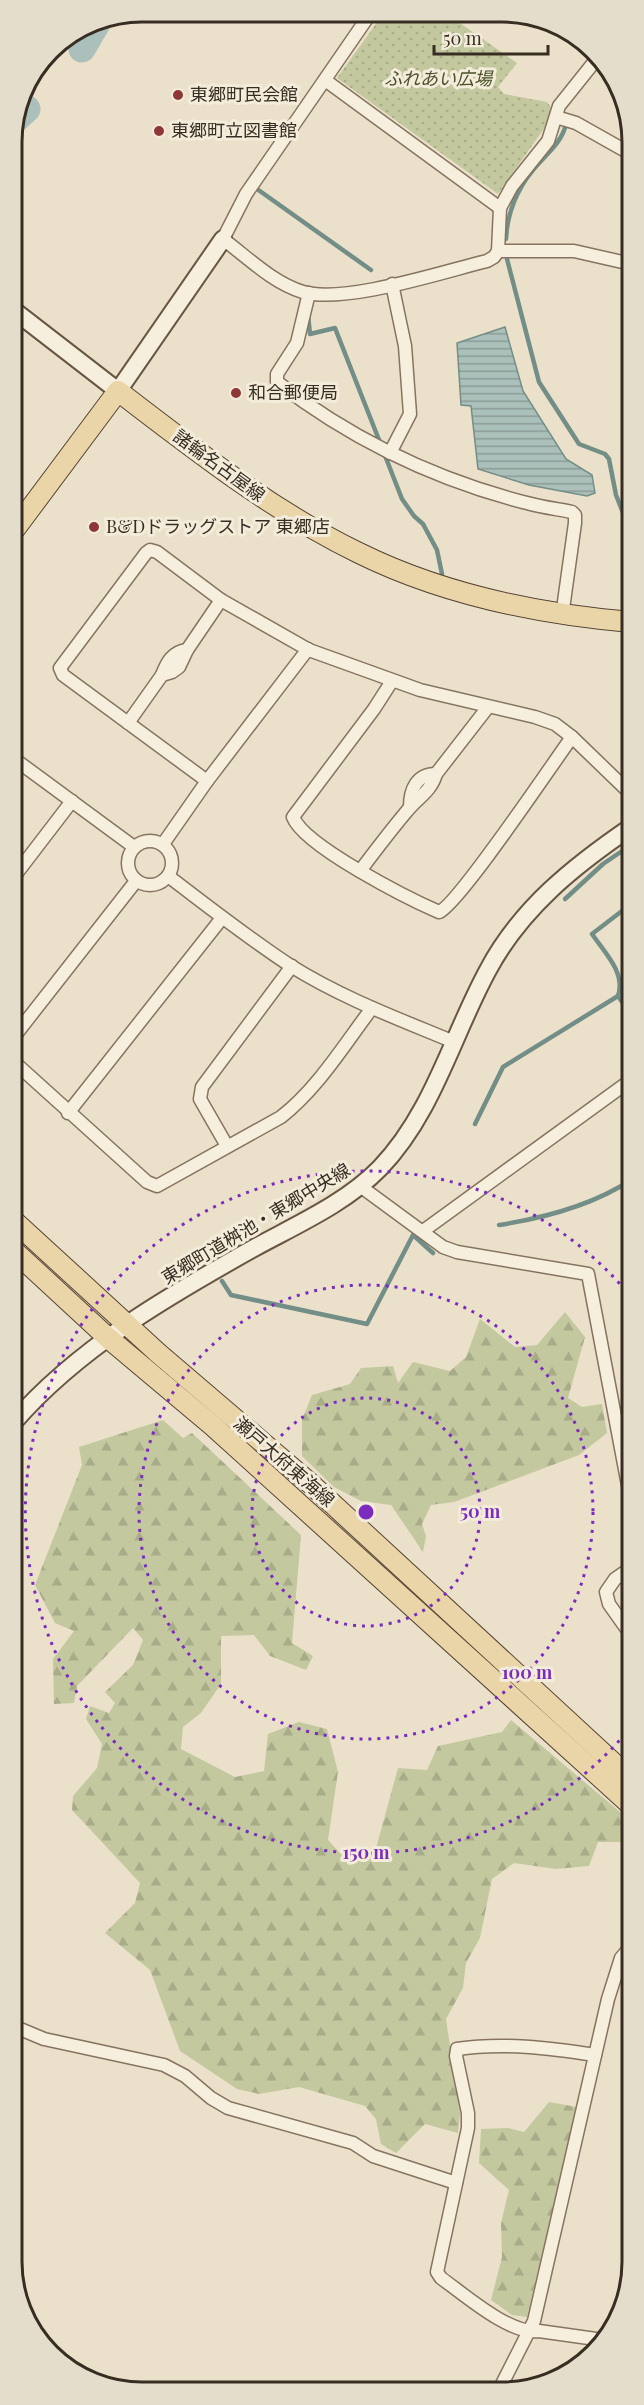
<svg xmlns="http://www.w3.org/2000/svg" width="644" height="2405" font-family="'Playfair Display','Noto Sans JP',serif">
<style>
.grass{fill:url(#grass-dots)}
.forest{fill:url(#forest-firs)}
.water{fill:url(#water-rules);stroke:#728e87;stroke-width:1.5}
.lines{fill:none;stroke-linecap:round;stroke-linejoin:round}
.stream{stroke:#728e87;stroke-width:4.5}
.river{stroke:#abc0ba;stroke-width:27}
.street-casing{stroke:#867460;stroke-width:15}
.secondary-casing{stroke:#685643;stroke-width:20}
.primary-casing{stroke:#554334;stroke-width:22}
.street{stroke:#f6efdd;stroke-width:12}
.secondary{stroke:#f6efdd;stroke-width:16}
.primary{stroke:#e9d5a7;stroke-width:20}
.ring{fill:none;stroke:#7b2cbf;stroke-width:3;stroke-dasharray:3 6}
.poi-dot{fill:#8f3637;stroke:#f3ecda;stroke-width:2}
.labels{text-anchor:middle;stroke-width:6;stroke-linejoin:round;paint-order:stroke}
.park-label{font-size:18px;font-style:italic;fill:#49522b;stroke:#f3ecda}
.poi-label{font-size:18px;fill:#382d22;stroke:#f3ecda;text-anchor:start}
.street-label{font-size:18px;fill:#382d22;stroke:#f3ecda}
.rim{fill:none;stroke:#382d22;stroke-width:3}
.centre{fill:#7b2cbf;stroke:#f3ecda;stroke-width:3}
.ring-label{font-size:18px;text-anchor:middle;font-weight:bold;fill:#7b2cbf;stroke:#f3ecda;stroke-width:6;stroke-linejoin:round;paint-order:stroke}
</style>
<defs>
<pattern id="grass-dots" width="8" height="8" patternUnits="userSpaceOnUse" patternTransform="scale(1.5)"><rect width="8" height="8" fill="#c3c89f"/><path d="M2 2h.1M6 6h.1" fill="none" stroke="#a8ac89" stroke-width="1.8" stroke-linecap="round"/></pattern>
<pattern id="forest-firs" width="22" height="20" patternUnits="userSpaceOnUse" patternTransform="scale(1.5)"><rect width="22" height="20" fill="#c3c89f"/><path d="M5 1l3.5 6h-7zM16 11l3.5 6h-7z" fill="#a8ac89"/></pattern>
<pattern id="water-rules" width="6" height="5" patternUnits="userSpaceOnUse" patternTransform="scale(1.5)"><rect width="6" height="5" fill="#abc0ba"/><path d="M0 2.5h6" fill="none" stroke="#8c9c97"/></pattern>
</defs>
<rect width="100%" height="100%" fill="#ebe1cb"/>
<!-- grass -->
<path class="grass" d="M383,14H447L517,63L498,87L504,94L547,102L555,113L498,194L337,78Z"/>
<!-- forest -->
<g class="forest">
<path d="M565,1312L585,1337L568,1398L582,1407L602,1404L607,1433L579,1455L454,1502L431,1505L422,1524L426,1536L423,1552L391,1505L361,1501L334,1487L302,1456V1420L312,1395L350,1384L361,1368L393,1366L398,1383L413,1362L450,1371L466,1357L480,1319L515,1347L537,1345Z"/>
<path d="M163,1420L183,1438L192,1433L301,1535L292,1643L313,1656L306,1670L270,1656L254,1635L221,1636V1684L201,1713L183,1727L181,1749L235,1777L264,1771L268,1734L299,1722L327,1729L338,1772L328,1840L350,1864L375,1852L398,1768L427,1770L438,1746L502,1732L511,1720L632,1822V1842H598L589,1866L556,1869L514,1863L492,1879L480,1938L466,1963L463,1988L446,2019L460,2113L458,2133L425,2124L396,2153L381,2144L376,2119L365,2106L299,2087L259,2094L237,2089L180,2051L150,1970L105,1933L135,1903L140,1883L72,1810L73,1796L97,1768L102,1744L86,1719L90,1706L109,1713L115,1703L105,1692L133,1665L143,1640L133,1628L77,1686L74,1703L54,1704L53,1659L74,1631L55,1623L35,1585L82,1465L79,1447Z"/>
<path d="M549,2102L577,2107L527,2317L512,2315L491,2300L502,2257L501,2223L509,2190L479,2163L481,2129L508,2128L524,2132Z"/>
</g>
<!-- water -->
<path class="water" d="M505,327L523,391L566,459L592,475L595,493L587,496L529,485L478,469L471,406L461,405L457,343Z"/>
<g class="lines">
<!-- stream -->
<g class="stream">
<path d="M257,189L371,270"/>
<path d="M506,239C507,214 517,189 533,170C545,155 562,143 566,124"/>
<path d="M507,259L539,382L579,444L605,454L609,459L616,495L631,533"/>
<path d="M308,315L310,334L335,328L381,445"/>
<path d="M384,453L402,499L414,516L423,524L437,550L442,574"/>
<path d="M565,899L603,864L631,845"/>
<path d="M618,996L631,1015"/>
<path d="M475,1124L503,1067L618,996C626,973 605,953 592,934L631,904"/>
<path d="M499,1225C544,1218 593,1205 631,1180"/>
<path d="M222,1281L231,1295L367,1324L413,1235L433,1253"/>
</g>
<!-- river -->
<g class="river">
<path d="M82,49L99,20"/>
<path d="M16,119L27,109"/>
</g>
<defs>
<g id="street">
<path d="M370,14L246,194L223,239C247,257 273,283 303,292C345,304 442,272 487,261L494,257L498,251L500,208L512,186L548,141L559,106L599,56"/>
<path d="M325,80L500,208"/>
<path d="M556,117L576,123L631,154"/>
<path d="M498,251H574L631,264"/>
<path d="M309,293L297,343L277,374V382C351,439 436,480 527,503C541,507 557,509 572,512L575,515V523L562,616"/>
<path d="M390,453L410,414L405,346L392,284"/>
<path d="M162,675C167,662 172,652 187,650"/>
<path d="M392,681L374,709L293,817C304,846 409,899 439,912C458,905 553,763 572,737"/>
<path d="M128,723L162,675L172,672L179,667L187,650L221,600"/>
<path d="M13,758L134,847"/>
<path d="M207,781L308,649"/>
<path d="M410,807C410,789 417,774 436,774"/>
<circle cx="150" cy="863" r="22"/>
<path d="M163,844L207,781L63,675L60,668L146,553L150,550L157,552L221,600L309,650L420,690L535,717L555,724L572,737L631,794"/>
<path d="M360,871C375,851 391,830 407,811C417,798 431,792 436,774L488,707"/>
<path d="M168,876C209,907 248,938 291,966C342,998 399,1019 454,1042"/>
<path d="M13,878L72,801"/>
<path d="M13,1038L136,881"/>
<path d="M13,1061L147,1182L157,1186L281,1117C318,1088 344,1045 372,1008"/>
<path d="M68,1113L222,918"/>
<path d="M227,1146L200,1099L202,1087L292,966"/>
<path d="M360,1186L443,1247L457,1252L588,1274L631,1501"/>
<path d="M423,1231L631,1080"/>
<path d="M631,1568L615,1579L606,1592L609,1604L631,1635"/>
<path d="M13,2026L44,2039L164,2065L185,2076L211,2098L228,2108L353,2143L373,2156L456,2183"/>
<path d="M595,2055C550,2048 502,2042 457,2049L456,2056L468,2113V2128L437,2272L441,2278C465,2295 510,2335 539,2331L603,2340"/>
<path d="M498,2392L534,2321L608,1999L621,1958L632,1945"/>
</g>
<g id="secondary">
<path d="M12,309L118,391L223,239"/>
<path d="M13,1423C78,1348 168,1296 254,1248C296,1225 346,1203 380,1168C433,1113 452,1036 488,970C521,908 574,866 631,827"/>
</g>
<g id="primary">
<path d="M12,533L118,391C194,449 272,511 359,553C444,595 538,614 631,622"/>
<path d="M13,1220L158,1353L311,1484L632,1780"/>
<path d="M13,1250L107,1337L213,1426L632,1806"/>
</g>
</defs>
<!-- street casing -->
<use href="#street" class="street-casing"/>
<!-- secondary casing -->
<use href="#secondary" class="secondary-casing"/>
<!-- primary casing -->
<use href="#primary" class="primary-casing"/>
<!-- street -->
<use href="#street" class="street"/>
<!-- secondary -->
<use href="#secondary" class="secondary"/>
<!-- primary -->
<use href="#primary" class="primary"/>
</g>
<!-- distance rings -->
<g class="ring">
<circle cx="366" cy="1512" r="114"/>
<circle cx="366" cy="1512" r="227"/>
<path d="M631 1727A341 341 0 1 1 631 1297"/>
</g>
<!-- markers -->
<g class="poi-dot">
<circle cx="178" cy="95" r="6"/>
<circle cx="159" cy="131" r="6"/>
<circle cx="236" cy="393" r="6"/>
<circle cx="94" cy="527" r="6"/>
</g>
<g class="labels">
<!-- park labels -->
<g class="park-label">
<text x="438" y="85">ふれあい広場</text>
</g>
<!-- poi labels -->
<g class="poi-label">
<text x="190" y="101">東郷町民会館</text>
<text x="171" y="137">東郷町立図書館</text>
<text x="248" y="399">和合郵便局</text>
<text x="106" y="533">B&amp;Dドラッグストア 東郷店</text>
</g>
<!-- street labels -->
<g class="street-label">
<text transform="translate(219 466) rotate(36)" y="6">諸輪名古屋線</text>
<text transform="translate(256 1224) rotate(-31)" y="6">東郷町道桝池・東郷中央線</text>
<text transform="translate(284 1462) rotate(41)" y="6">瀬戸大府東海線</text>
</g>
</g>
<!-- crop -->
<path d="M0 0H644V2405H0ZM142 22H502A120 120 0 0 1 622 142V2262A120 120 0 0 1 502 2382H142A120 120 0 0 1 22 2262V142A120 120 0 0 1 142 22Z" fill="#e4ddcb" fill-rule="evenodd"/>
<path class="rim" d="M142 22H502A120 120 0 0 1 622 142V2262A120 120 0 0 1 502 2382H142A120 120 0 0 1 22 2262V142A120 120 0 0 1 142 22Z"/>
<circle cx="366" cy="1512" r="9" class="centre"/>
<g class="ring-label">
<text x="480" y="1518">50 m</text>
<text x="527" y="1679">100 m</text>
<text x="366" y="1859">150 m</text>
</g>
<!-- scale -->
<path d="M434 45v9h114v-9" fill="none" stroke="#382d22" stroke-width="3"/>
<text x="443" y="45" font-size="18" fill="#382d22" stroke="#f3ecda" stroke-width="4.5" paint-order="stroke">50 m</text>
</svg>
